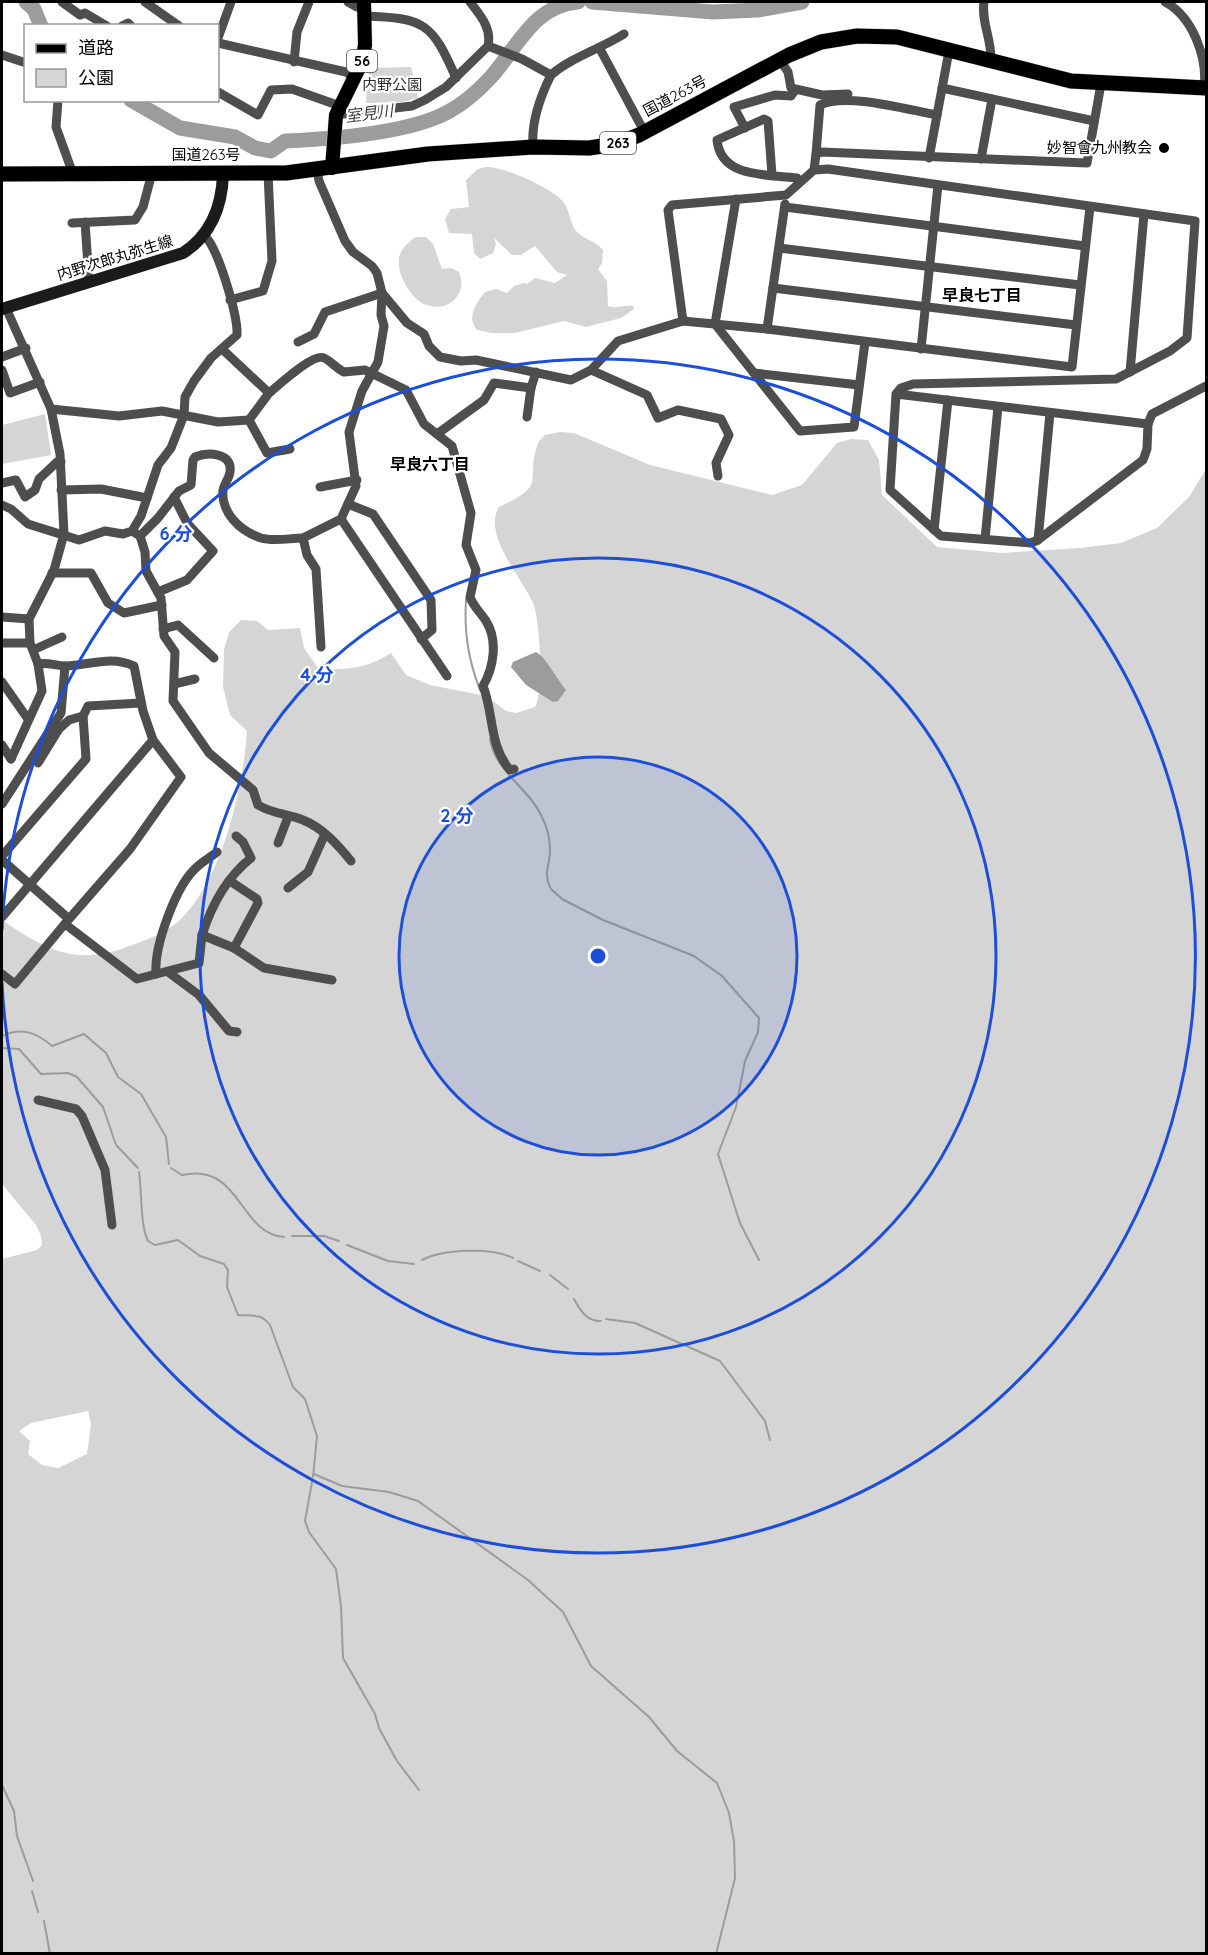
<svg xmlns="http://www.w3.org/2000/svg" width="1208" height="1955" font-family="Quicksand,'Noto Sans JP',sans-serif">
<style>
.green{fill:#d5d5d5;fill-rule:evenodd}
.water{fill:#9c9c9c}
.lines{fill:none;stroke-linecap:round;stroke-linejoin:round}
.stream{stroke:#9c9c9c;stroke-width:2}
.river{stroke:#9c9c9c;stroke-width:15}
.primary-casing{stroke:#dbdbdb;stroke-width:15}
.trunk-casing{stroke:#dbdbdb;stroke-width:16}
.minor{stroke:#4e4e4e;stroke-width:9}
.secondary{stroke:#1b1b1b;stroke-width:12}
.primary{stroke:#000;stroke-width:14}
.trunk{stroke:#000;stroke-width:15}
.ring{fill:none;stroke:#1d4ed8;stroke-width:3}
.poi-dot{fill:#000;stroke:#fff;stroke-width:2}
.labels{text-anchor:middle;stroke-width:4.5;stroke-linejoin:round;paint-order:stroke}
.shield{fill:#fff;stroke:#4c4c4c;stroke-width:1.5}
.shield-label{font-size:14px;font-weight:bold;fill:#000}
.park-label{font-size:15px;fill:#2c2c2c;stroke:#fff}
.street-label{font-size:15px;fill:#000;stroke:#fff}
.poi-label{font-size:15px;fill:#000;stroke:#fff;text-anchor:end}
.water-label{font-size:16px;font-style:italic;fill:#3d3d3d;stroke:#fff}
.neighbourhood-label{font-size:16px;font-weight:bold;fill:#000;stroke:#fff}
.centre{fill:#1d4ed8;stroke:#fff;stroke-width:3}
.ring-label{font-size:18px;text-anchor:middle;font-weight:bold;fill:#1d4ed8;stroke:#fff;stroke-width:4.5;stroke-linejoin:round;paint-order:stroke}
</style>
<rect width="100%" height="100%" fill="#fff"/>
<!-- green -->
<g class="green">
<path d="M411,67L418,98L403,102L366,103L369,68Z"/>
<path d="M486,167C503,166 555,189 564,203C570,211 570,225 577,232C586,240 595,241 603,250L602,263L598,269L607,281L608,306C617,309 623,305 633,306L634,309L621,318L586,327L564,321L515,333H492L477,330C466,318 476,303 485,292L496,289L507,293L514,286L523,283L527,284L535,278L555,283L567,275L557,272L535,246L521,255H512L494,238L496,244L493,253L480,259L474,253L472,234L449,233L445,219L451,209L469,207L466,180L478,169Z"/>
<path d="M415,237H426L433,244L442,269L451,268L459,272C468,292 450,313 427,305C410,300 391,267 402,250C405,245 411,241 415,237Z"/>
<path d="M45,414L51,455L2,464V425Z"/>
<path d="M560,432L574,433L650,465L772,495L802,485L837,443L851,439L868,440L879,460L882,495L937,547L1002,553L1080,548L1121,543L1157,528L1189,497L1206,469V1953H2V1259L37,1250L42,1245L41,1236L36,1225L2,1184V920C21,933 43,948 66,953C87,958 110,954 129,946C147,940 168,932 182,918C223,876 243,788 247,731L230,715L223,687L224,650L229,632L241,620L257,621L268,630L300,628L304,648L318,668C345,671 368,668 391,653L406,675L430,685L486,696L506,711L516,713L535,707C544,693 540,618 533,603C522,578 482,534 499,507C551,484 523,480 539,441L545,435ZM88,1411L91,1424L87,1454L58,1468L42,1465L28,1454L30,1441L19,1431L31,1423Z"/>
</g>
<!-- water -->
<path class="water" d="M536,652C546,657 558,681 566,690L558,701L553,702L526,685L511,667L513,662Z"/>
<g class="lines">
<!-- stream -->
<g class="stream">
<path d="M466,599C464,632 468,659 480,690"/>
<path d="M490,739C495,772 528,787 541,815C547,826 550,839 550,851C550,865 543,873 550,887"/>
<path d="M551,889L562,899L603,920L694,956L722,976L759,1018L758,1032L745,1061L736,1107L718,1154L740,1223L759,1260"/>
<path d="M2,1036C21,1027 36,1032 52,1046L84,1034L106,1053L118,1077L141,1094L166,1137L169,1164"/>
<path d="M2,1048L19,1049L41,1074L68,1073L77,1077L103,1107L116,1145L138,1168"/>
<path d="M171,1168L182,1175C241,1162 238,1233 284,1237"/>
<path d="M139,1172C142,1192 140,1225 148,1241L155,1245L178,1240L200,1256L224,1264L228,1270L227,1287L238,1315C253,1316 261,1313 270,1325L293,1387L305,1399L317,1436L313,1477"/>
<path d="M292,1236H324L339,1241"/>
<path d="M347,1245L388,1261L414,1264"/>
<path d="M422,1260C443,1249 492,1247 513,1258"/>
<path d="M518,1261L540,1271"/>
<path d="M550,1275L568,1289"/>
<path d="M574,1299C580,1310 587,1322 601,1321"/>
<path d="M606,1319L635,1323L720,1361L765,1421L770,1440"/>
<path d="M314,1474L342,1486L389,1492L418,1501L528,1580L563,1612L591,1666L649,1717L677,1751L717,1783L729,1813L734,1841L735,1878L716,1954"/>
<path d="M312,1482L305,1521L309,1532L336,1569L341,1606L343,1658L375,1714L379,1728L397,1761L419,1790"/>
<path d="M2,1785L14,1811L17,1836L33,1881"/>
<path d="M32,1891L38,1912"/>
<path d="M44,1921L50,1954"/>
</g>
<!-- river -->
<g class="river">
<path d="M26,2L34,9L41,26"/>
<path d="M592,2L713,12L758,10L802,2"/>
<path d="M131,100L180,128L235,137L255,148L271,151L285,141C331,139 409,133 448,112C463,104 479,90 491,77C517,48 534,5 578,2"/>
</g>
<defs>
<path id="primary" d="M332,168L336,115L362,62L365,45L364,2"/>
<path id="trunk" d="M2,174L286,173L428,154L533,147L589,148L616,144L639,135L789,55L821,42L857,36L897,37L1071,81L1206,88"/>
</defs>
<!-- primary casing -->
<use href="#primary" class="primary-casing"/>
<!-- trunk casing -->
<use href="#trunk" class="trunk-casing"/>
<!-- minor -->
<g class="minor">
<path d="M62,2L80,15L85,13L107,26"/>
<path d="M145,2L179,26"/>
<path d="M348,2L357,7L364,5"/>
<path d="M984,2C981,22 992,40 991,61"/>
<path d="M1165,2C1192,16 1208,57 1204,88"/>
<path d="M364,16C425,18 432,23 456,78"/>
<path d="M122,26L128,23L131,26"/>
<path d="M218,38L231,2"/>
<path d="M218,43L346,72L355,78"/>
<path d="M488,46L522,59L551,75C540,97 531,122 533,147"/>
<path d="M600,49L645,133"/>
<path d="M2,55L26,63"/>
<path d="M780,60L788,72L791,88L822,95L848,94"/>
<path d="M294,62L297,32L309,2"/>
<path d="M551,75C572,57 600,49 624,34"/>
<path d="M942,88L1094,121"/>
<path d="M218,92L258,115L271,90L292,89L340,106"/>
<path d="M58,100L56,127L73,174"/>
<path d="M336,115L412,106L425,100L446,87L488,46C492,28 480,15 470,2"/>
<path d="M745,128L734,107L775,95L791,96L795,90"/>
<path d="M816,154L820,105C846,92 908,110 937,115"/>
<path d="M929,158L949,51"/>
<path d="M981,159L992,99"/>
<path d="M317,170L319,181L345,241L353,252L372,266L377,273L382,293L381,315L384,326L378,362L362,391L349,432L356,486L341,519L303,538L307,555L316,569L321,647"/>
<path d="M814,170L816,154L822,152L1087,163L1101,84"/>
<path d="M772,175L768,121L764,119L717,140C721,179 768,174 797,178L800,182"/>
<path d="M736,199L715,324L800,431L854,427L865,342"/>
<path d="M785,207L1085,246"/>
<path d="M85,222L89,280"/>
<path d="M72,223L135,220L143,207L152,173"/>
<path d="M779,248L1080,285"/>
<path d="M773,288L1076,325"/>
<path d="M382,293L407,323L424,334L429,346L440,357L461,361L476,360L571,380L591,370L618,341L683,321L767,329L1072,367L1090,207"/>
<path d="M230,300L263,291L272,261L268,173"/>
<path d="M683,321L668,210L672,205L786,195L814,170L828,169L1195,221L1187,338L1170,351L1116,379L913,384L901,388L896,394L890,490L941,536L1031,543L1038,540L1143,460L1147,449L1148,424L896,394"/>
<path d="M767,329L785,204"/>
<path d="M298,342L314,334L325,312L382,293"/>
<path d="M222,349L269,393L249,420"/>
<path d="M921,349L938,185"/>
<path d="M2,357L26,348"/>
<path d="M2,370L10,393L40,382"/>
<path d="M591,370L647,395L658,418L678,410L721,419L729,435L716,463L718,476"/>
<path d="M1130,372L1144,214"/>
<path d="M754,373L859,385"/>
<path d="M269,393C279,385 313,353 324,358C331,361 337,369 344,372L365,370L406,390L424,424L452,446L471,513L466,545L476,570L470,597C473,606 481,613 486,621C498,640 494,667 483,686C494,714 489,746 510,770L514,769"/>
<path d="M51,409L119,416L162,411L218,422L249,420L267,453L290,449"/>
<path d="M527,417L531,388"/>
<path d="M1148,424L1152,414L1206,386"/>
<path d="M437,434L484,400L494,383L531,388L536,372"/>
<path d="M2,483L16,480L25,497L35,490L39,479L57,462H61"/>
<path d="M320,487L357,480"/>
<path d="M61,490L101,489L147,498"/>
<path d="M348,504L373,514L431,600L432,630L421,639"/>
<path d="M2,505L11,509L28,524L79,540L105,531L123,534L132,531L141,516L158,465L171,448L184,415L185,397L194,381L211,358L237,335C238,316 218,247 204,235"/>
<path d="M341,519L447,676"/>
<path d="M934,530L948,400"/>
<path d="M132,531L140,536L145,552L146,571L161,598L164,636L175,652L173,701L209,753L253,790L258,805C273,814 288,814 303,820C323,828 338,845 351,861"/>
<path d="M140,536L158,518L179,491L191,485L193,460L195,457C207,452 233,452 230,472C229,479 224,484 223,490C221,513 240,531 261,538C274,542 290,538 303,538"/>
<path d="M985,539L998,407"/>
<path d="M1038,540L1050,413"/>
<path d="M52,573H91L108,603L124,613L162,605"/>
<path d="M158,592L187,580L213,551L187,523L174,497"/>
<path d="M2,617L29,619"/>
<path d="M163,629L178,625L214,658"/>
<path d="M2,643H30"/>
<path d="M33,650L62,637"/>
<path d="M2,682L28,719"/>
<path d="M174,684L195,679"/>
<path d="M2,745L11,759"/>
<path d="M11,759L42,691L38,664"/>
<path d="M38,763L59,729L69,720L83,716L88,706L141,703"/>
<path d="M2,804L61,713L65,666"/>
<path d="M278,843L288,817"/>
<path d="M2,856L86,759L83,716"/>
<path d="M2,860L69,919L130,849L181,777L153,740L143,711L134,666C112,655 89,665 66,666C56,666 48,662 38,664L30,643L29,619L54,570L64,534L60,454L51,409L6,308"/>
<path d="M230,881L257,899L258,903L234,948"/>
<path d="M288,888L308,872L325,834"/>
<path d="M2,917L153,740"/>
<path d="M65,924L137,979L199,963L202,935L234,948L264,968L332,980"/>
<path d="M202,935C211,907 227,877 251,858L243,842L236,836"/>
<path d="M168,972L199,995L229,1031L237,1032"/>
<path d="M2,974L15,984L68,920"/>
<path d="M156,974C154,946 176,884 198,866C203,861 211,857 217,852"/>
<path d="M38,1100L76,1109L82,1116L105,1170L112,1225"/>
</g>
<!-- secondary -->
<path class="secondary" d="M2,309L183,253C211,235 222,206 223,174"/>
<!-- primary -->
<use href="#primary" class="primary"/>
<!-- trunk -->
<use href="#trunk" class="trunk"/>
</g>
<!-- distance rings -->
<circle cx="598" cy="956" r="199" fill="#1d4ed8" fill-opacity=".12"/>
<g class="ring">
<circle cx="598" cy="956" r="199"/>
<circle cx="598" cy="956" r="398"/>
<path d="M2 930A597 597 0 1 1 2 982"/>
</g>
<!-- markers -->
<circle class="poi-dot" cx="1164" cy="148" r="6"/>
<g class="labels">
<!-- shield labels -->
<g class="shield">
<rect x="347" y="50" width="30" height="22" rx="4.5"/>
<rect x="600" y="132" width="36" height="22" rx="4.5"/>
</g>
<g class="shield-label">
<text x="362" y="66">56</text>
<text x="618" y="148">263</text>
</g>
<!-- park labels -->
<g class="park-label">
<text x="392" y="90">内野公園</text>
</g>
<!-- street labels -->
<g class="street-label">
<text transform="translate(675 96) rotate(-28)" y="5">国道263号</text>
<text x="206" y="160">国道263号</text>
<text transform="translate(115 258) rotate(-17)" y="5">内野次郎丸弥生線</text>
</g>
<!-- poi labels -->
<g class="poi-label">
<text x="1152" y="153">妙智會九州教会</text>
</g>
<!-- water labels -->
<g class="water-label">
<text transform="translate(369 113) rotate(-7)" y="6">室見川</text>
</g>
<!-- neighbourhood labels -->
<g class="neighbourhood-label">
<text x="982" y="301">早良七丁目</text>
<text x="430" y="470">早良六丁目</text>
</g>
</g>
<circle cx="598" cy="956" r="9" class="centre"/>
<g class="ring-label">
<text x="176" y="540">6 分</text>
<text x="317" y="681">4 分</text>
<text x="457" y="822">2 分</text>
</g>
<!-- border -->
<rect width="1208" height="1955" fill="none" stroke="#000000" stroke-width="6"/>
<!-- legend -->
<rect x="24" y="24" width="195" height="78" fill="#ffffff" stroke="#999999" stroke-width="1.5"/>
<rect x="36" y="44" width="30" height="9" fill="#000000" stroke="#999999" stroke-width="1.5"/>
<text x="78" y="54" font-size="18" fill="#000000">道路</text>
<rect x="36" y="69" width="30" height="18" fill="#d5d5d5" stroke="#999999" stroke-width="1.5"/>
<text x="78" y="84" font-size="18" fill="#000000">公園</text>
</svg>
